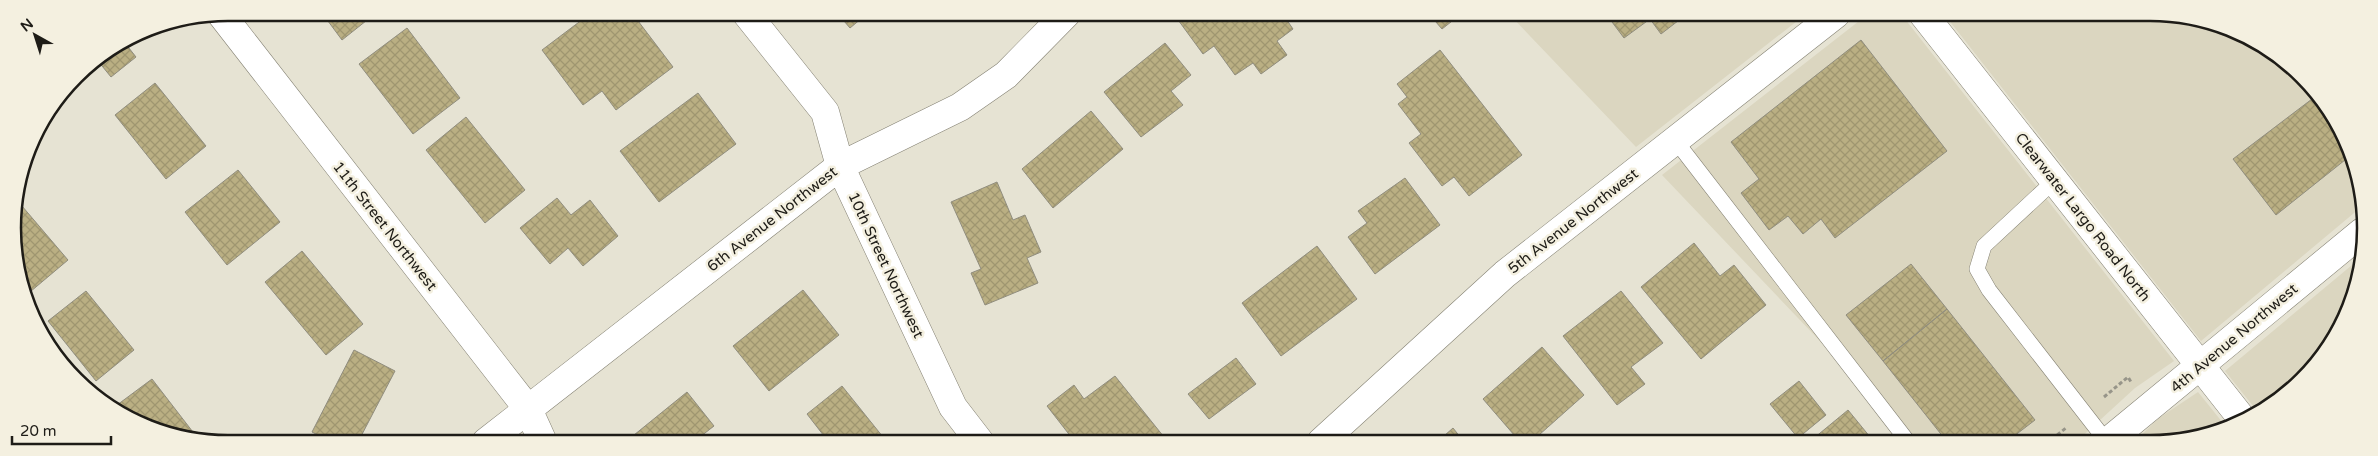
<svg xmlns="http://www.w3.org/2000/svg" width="2378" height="456" font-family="'Varela Round',sans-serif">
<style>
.built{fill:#dbd6c0}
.building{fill:url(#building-cross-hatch);stroke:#908d7e}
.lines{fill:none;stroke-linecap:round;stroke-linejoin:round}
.service-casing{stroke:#848173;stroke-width:16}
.minor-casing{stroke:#848173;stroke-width:29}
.secondary-casing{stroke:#848173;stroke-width:29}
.path{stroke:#979589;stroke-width:3;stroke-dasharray:4 2.5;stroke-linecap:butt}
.service{stroke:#fff;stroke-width:15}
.minor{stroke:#fff;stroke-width:28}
.secondary{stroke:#fff;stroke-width:28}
.labels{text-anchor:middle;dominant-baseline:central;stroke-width:5;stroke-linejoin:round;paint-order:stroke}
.street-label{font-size:15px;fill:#1e1c17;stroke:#f4f0e0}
.rim{fill:none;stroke:#1e1c17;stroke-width:2.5}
</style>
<defs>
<pattern id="building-cross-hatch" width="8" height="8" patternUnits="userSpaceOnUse" patternTransform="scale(1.25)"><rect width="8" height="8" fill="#baaf83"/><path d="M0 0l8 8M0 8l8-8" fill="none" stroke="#9f9670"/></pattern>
</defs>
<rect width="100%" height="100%" fill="#e6e3d3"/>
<path class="built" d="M 1509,14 L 1806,14 L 1636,147 Z
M 1868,14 L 1901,14 L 2174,361 L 2135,388 L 2075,443 L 1917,443 L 1662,175 Z
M 1944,14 L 2178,14 L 2257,41 L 2321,97 L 2358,172 L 2360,208 L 2201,341 Z
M 2364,255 L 2343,323 L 2302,381 L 2257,411 L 2225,371 Z
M 2198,392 L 2227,428 L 2164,443 L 2133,443 L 2159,418 Z"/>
<path class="building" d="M 322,13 L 376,13 L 342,40 Z
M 591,13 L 632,13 L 673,67 L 616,110 L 602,91 L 583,105 L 542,50 Z
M 837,13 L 868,13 L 850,28 Z
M 1173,13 L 1282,13 L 1293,29 L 1277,41 L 1287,55 L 1261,74 L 1253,63 L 1235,75 L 1214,46 L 1203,54 Z
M 1429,14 L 1461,14 L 1442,29 Z
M 1606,14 L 1687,14 L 1661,34 L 1650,19 L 1624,38 Z
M 407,28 L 460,98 L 413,134 L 359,64 Z
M 1861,40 L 1947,151 L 1835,238 L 1821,219 L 1803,234 L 1788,216 L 1769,230 L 1741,193 L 1759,179 L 1731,142 Z
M 125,43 L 136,57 L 111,77 L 98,61 Z
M 1165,43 L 1191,75 L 1171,91 L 1183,105 L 1141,137 L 1104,92 Z
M 1440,50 L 1522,155 L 1469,196 L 1454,177 L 1442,186 L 1409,143 L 1421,134 L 1398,104 L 1407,97 L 1397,84 Z
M 155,83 L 206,146 L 166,179 L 115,115 Z
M 698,93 L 736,144 L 659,202 L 620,151 Z
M 2312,99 L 2339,134 L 2350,156 L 2276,215 L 2233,159 Z
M 1091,111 L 1123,149 L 1053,208 L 1022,169 Z
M 466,117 L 525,190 L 485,223 L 426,150 Z
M 238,170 L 280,222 L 227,265 L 185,212 Z
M 1405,178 L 1440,225 L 1375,274 L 1348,237 L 1367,223 L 1358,211 Z
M 997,182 L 1013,220 L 1025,215 L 1041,252 L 1027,258 L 1038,283 L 985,305 L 971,273 L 981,269 L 951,202 Z
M 557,198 L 571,215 L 590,200 L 618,236 L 583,266 L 568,248 L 550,264 L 520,228 Z
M 16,199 L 68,260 L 24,297 L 13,214 Z
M 1694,243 L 1720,276 L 1734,265 L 1766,305 L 1701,359 L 1641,287 Z
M 1317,246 L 1357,299 L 1281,356 L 1242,303 Z
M 302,251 L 363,324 L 326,355 L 265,282 Z
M 1911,264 L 1947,309 L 1883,361 L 1846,315 Z
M 803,290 L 839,335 L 769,391 L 733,346 Z
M 86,291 L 134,350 L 96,381 L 48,321 Z
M 1621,291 L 1663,343 L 1631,367 L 1645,384 L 1617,405 L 1563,336 Z
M 1947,309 L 2035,420 L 2005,443 L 1948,443 L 1883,361 Z
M 1542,347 L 1584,395 L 1530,443 L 1521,443 L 1483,399 Z
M 354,350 L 395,371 L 358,442 L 332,442 L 312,432 Z
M 1236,358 L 1256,384 L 1209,419 L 1188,394 Z
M 1115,376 L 1168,442 L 1075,442 L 1047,406 L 1074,385 L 1084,399 Z
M 152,379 L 196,436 L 192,439 L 121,415 L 113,408 Z
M 1799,381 L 1826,415 L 1798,438 L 1770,404 Z
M 842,386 L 887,442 L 817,442 L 824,436 L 807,414 Z
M 687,392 L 714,426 L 696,440 L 698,442 L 640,442 L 634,435 Z
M 1848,410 L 1875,443 L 1808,443 Z
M 1453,428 L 1465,443 L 1436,443 Z"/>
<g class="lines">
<g class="service-casing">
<path id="service" d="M 1675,140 L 1909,443
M 2054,181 L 1984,246 L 1977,269 L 1989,290 L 2107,442"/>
</g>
<g class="minor-casing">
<path id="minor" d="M 746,13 L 825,112 L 840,166 L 953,407 L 980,442
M 221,14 L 528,409 L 543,442
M 486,442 L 840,166 L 960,107 L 1006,75 L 1067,13
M 1321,442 L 1505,274 L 1836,14
M 2106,443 L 2362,232"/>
</g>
<g class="secondary-casing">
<path id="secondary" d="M 1923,14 L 2243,420"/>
</g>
<path class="path" d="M 2104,397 L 2128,377 L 2131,382
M 2047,443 L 2066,428"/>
<use href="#service" class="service"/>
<use href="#minor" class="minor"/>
<use href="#secondary" class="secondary"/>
</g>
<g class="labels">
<g class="street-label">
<text transform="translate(2083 217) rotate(52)">Clearwater Largo Road North</text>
<text transform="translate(772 219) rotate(-38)">6th Avenue Northwest</text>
<text transform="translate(1573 221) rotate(-38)">5th Avenue Northwest</text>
<text transform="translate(385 226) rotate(52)">11th Street Northwest</text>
<text transform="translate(886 265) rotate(65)">10th Street Northwest</text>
<text transform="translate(2234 338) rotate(-40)">4th Avenue Northwest</text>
</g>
</g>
<path d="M0 0H2378V456H0ZM228 21H2150A207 207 0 0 1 2357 228V228A207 207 0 0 1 2150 435H228A207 207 0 0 1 21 228V228A207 207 0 0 1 228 21Z" fill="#f4f0e0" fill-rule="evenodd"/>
<path class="rim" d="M228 21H2150A207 207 0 0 1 2357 228V228A207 207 0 0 1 2150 435H228A207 207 0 0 1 21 228V228A207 207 0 0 1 228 21Z"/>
<g transform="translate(35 35) rotate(321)" stroke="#f4f0e0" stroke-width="4" paint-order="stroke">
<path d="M0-4L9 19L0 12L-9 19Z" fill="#1e1c17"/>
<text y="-8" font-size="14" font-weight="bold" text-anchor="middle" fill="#1e1c17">N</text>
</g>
<path d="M12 436v8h99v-8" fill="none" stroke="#1e1c17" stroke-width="2.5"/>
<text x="20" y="436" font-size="15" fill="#1e1c17" stroke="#f4f0e0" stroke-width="4" paint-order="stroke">20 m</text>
</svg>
